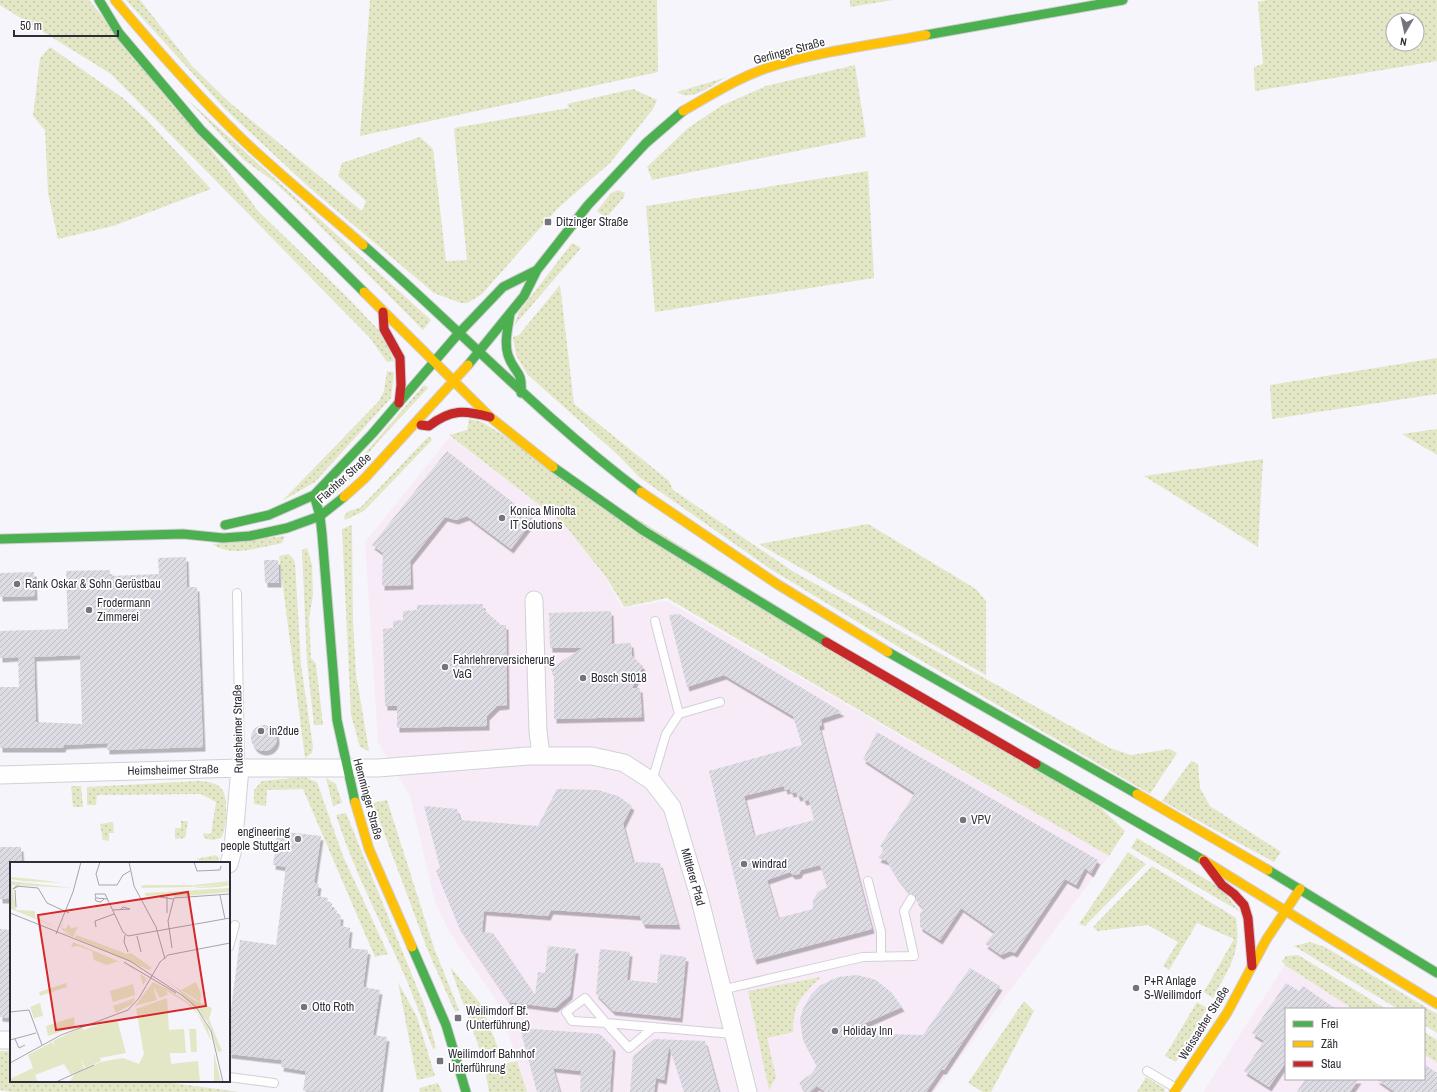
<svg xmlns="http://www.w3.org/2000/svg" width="1437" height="1092" font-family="'Archivo Narrow',sans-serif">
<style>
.commercial{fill:#f7ebf7}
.green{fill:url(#green-dots);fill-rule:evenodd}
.building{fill:url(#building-hatch);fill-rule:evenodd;filter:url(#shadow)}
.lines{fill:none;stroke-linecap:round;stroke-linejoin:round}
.lane-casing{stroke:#d1d0d7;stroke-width:10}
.street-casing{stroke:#d1d0d7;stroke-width:19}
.fast-casing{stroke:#d1d0d7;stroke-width:11}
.slow-casing{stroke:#d1d0d7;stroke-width:11}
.jam-casing{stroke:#d1d0d7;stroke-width:11}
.lane{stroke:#fefefe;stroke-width:8}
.street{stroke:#fefefe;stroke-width:17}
.fast{stroke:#4caf50;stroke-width:9}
.slow{stroke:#ffc107;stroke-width:9}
.jam{stroke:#c62828;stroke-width:9}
.poi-dot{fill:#75737c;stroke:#fff;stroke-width:1.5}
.labels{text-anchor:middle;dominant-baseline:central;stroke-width:3.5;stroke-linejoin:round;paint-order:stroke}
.street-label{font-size:12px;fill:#2f2d37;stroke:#fff}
.poi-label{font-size:12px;fill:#2f2d37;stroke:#fff;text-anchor:start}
.inset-road{fill:none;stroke:#a6a5ad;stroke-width:1}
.view{fill:#d62828;fill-opacity:0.15;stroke:#d62828;stroke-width:2}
.inset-edge{fill:none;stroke:#2f2d37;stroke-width:2}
</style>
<defs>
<pattern id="green-dots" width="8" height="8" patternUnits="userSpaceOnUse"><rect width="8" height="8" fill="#e3e7c5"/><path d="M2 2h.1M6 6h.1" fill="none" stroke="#c3c6aa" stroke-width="1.8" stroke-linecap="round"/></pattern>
<pattern id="building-hatch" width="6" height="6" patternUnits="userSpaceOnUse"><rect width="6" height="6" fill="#dddbe3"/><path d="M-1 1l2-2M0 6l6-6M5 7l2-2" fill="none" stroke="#bebcc3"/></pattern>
<filter id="shadow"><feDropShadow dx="2.5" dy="4.5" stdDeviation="0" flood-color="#0004"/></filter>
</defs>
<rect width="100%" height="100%" fill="#f6f5fb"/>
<path class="commercial" d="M 450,437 L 563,523 L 607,580 L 622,608 L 667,601 L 1109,856 L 942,1083 L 934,1092 L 527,1092 L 499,1005 L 449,931 L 435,902 L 410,796 L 378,742 L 365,542 Z
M 1285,965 L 1353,1009 L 1286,1009 L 1286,1079 L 1424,1079 L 1424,1054 L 1437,1063 L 1437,1092 L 1203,1092 Z"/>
<path class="green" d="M 0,0 L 89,0 L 225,167 L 258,211 L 348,298 L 384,336 L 394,361 L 387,362 L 370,338 L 111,74 L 0,5 Z
M 126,0 L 140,0 L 192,66 L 229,102 L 362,211 L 366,201 L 338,176 L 342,163 L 420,137 L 433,149 L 446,261 L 467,260 L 454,128 L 569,108 L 582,126 L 567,104 L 633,89 L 657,100 L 653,109 L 610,163 L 557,209 L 482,294 L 467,303 L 461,303 L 434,293 L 311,189 L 225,109 Z
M 370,0 L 657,0 L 658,72 L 360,136 Z
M 850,0 L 893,0 L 850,7 Z
M 1267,0 L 1437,0 L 1437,61 L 1255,91 L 1254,67 L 1263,64 L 1258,2 ZM 1393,20 L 1417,20 L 1417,44 L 1393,44 Z
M 50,47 L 123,98 L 146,119 L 211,189 L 113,226 L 58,239 L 48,193 L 45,130 L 33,116 L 40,58 Z
M 855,65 L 866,137 L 652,180 L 647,167 L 688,128 L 721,106 L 766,86 Z
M 727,77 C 713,84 692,103 677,92 Z
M 188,100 L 431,320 L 423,330 L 297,203 L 272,180 L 244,160 Z
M 868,171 L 874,278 L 655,312 L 646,206 Z
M 618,190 L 625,193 L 624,197 L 606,218 L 597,211 L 611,193 Z
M 572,243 L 581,248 L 514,326 L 519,312 Z
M 560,285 L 574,404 L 669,481 L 673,490 L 794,572 L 1110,748 L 1131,755 L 1170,749 L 1177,753 L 1150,794 L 917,658 L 772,570 L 639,477 L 619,456 L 527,374 L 516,355 L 513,337 L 519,335 Z
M 1437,358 L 1437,394 L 1272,419 L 1270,385 Z
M 387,371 L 394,372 L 391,398 L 315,482 L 282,501 L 379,401 L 384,391 Z
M 424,385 L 428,388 L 377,443 L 365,457 L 358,471 L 337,493 L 333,490 Z
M 469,419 L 482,422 L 1101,808 L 1125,831 L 1109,856 L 667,598 L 624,607 L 608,580 L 564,524 L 449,435 L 467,430 Z
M 1437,429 L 1437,455 L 1402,434 Z
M 429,436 L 432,440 L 364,511 L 345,520 L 344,517 L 347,512 L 361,507 Z
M 1263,459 L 1258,547 L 1144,476 Z
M 868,524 L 976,589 L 986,601 L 986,675 L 759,544 Z
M 352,525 L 353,622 L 356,674 L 369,751 L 360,747 L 351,715 L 342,529 Z
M 285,536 L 282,543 C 262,547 230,558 213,544 Z
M 307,548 L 312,565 L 313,595 L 309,618 L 311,658 L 316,664 L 323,725 L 314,725 L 307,662 L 302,550 Z
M 288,554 L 292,557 L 295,562 L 301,665 L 313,747 L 312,753 L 305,758 L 279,556 Z
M 1191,761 L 1198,764 L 1200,788 L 1210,806 L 1281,852 L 1274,862 L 1162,801 Z
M 304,777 L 317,782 L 343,856 L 388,954 L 375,957 L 303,789 L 267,790 L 266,806 L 254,804 L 254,790 L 262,781 Z
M 326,778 L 336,784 L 342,803 L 333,806 Z
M 199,781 C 225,782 227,793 226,817 C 225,825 225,831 221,838 L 212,840 L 204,838 L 203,833 L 211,834 L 216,802 L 201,794 L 97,795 L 96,805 L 87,805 L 87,787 Z
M 71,786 L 81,786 L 83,807 L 73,807 Z
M 387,800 L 434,948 L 459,1010 L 455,1012 L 428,951 L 373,803 Z
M 346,813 L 425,1007 L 436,1048 L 433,1049 C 423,1023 414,997 403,972 C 380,920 353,869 336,815 Z
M 181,821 L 188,821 L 185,838 L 175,839 L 175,828 L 181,828 Z
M 113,822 L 114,833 L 109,833 L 109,841 L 103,840 L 100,824 Z
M 1137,838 L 1222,889 L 1239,911 L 1131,848 Z
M 1128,852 L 1146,864 L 1085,926 L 1079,924 Z
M 216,855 L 219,859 L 217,863 L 205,863 L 196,859 Z
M 1152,866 L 1236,918 C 1242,953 1228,969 1213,998 L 1204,992 L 1234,939 L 1197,923 L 1169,970 L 1163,966 L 1178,942 L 1148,925 L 1098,931 L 1093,927 Z
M 1310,942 L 1325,947 L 1437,1014 L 1437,1033 L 1424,1025 L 1424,1009 L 1398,1009 L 1294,946 Z
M 1298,955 L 1386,1009 L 1353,1009 L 1285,965 L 1282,961 L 1286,956 Z
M 450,967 L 481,1004 L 501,1056 L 484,1061 Z
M 821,977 C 801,996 793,1004 793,1032 L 767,1038 L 776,1077 L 769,1090 L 748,991 Z
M 398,982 L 417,1017 L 435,1076 L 417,1080 Z
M 1024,1001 L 1034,1011 L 991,1092 L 983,1092 L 968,1083 Z
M 1197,1002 L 1207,1008 L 1176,1062 L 1165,1056 Z
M 1424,1032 L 1437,1040 L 1437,1063 L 1424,1054 Z
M 0,1051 L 11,1051 L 11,1081 L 157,1081 L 240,1092 L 13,1092 L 0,1090 Z
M 517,1061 L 527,1092 L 489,1092 L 485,1068 Z
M 1146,1077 L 1165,1089 L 1164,1092 L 1137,1092 Z
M 438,1083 L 442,1092 L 420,1092 L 419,1088 Z"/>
<path class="building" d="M 447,451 L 534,519 L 511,549 L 467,516 L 456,520 L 445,517 L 410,561 L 411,585 L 382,586 L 383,553 L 372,545 Z
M 186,557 L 187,587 L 197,587 L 203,747 L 107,750 L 107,743 L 64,745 L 63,748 L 0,748 L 0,687 L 19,687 L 18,657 L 0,658 L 0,631 L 68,629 L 66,571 L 110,570 L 110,576 L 159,574 L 158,558 ZM 80,655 L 82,724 L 36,722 L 34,657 Z
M 264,560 L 278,560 L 279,583 L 265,583 Z
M 34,572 L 35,596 L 0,597 L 0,573 Z
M 483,604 L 483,609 L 501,625 L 506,625 L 507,705 L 497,706 L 487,716 L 487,726 L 397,728 L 397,706 L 385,706 L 383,629 L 393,628 L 393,621 L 403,620 L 403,611 L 417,610 L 417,605 Z
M 611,611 L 612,644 L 631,643 L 632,656 L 643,666 L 632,688 L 640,688 L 642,717 L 554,719 L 554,674 L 550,669 L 582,648 L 550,648 L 549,613 Z
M 679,614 L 842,712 L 821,719 L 822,725 L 819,726 L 872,929 L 754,960 L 709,771 L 802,745 L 793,716 L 724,675 L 687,687 L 669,615 ZM 784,786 L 785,790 L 790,789 L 791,793 L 796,792 L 798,797 L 802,796 L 804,801 L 809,800 L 814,820 L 754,836 L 744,796 ZM 820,865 L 827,887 L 818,892 L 813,900 L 813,909 L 778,918 L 767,880 L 790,872 L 793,875 L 799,874 L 801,870 Z
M251 738a13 13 0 1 1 26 0a13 13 0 1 1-26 0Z
M 877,732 L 1098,860 L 1091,873 L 1085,868 L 1076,885 L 1065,879 L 1015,953 L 1010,951 L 1001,955 L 985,944 L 995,932 L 961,908 L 940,940 L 920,927 L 920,913 L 924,909 L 916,900 L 916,896 L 910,894 L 896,876 L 887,861 L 878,858 L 884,850 L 880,846 L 915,793 L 863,759 Z
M 557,789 L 598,790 L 618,796 L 632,806 L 623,824 L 633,862 L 660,863 L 678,925 L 643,924 L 640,916 L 551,910 L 548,916 L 484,911 L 482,932 L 493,933 L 535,995 L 538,972 L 545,973 L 548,946 L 576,949 L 570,995 L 555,1008 L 509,1002 L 459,927 L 436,871 L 440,868 L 424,806 L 457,809 L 460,820 L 538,826 Z
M 278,831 L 321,836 L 314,883 L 319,884 L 317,896 L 328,898 L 327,903 L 332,903 L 332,909 L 337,910 L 336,915 L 341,915 L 340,926 L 350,928 L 348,948 L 368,950 L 363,987 L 380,990 L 373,1035 L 387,1037 L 380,1092 L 303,1091 L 306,1071 L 281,1067 L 282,1060 L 229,1054 L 229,1024 L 240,940 L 276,945 L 286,867 L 273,865 Z
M 0,847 L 21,847 L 22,863 L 11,863 L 11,899 L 0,899 Z
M 0,929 L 11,930 L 11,1018 L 0,1017 Z
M 600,949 L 630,952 L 627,980 L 657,983 L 660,954 L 686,957 L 680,1018 L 613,1011 L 596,994 Z
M 970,968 L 1000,986 L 944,1070 L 941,1070 L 926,1092 L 825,1092 L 817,1086 L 810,1092 L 806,1092 L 799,1083 L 812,1073 L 817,1066 L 803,1040 L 800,1019 L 803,1009 L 811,995 L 821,985 L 838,977 L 857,975 L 876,980 L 891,992 L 902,1007 L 843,1033 L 923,1035 Z
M 1286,983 L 1299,991 L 1303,986 L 1336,1009 L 1286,1009 L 1286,1062 L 1269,1087 L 1244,1071 L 1264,1041 L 1252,1033 Z
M 520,1028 L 600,1034 L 613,1047 L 610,1092 L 580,1092 L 581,1071 L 553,1068 L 560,1092 L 537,1092 Z
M 654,1039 L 705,1041 L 719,1092 L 684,1092 L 669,1046 L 664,1080 L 656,1078 L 654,1092 L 630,1092 L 633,1056 Z
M 1424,1064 L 1437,1073 L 1437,1092 L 1395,1092 L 1376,1079 L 1424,1079 Z
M 1305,1079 L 1359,1079 L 1350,1092 L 1297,1092 Z"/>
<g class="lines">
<g class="lane-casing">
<path id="lane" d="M 237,593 L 240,768
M 679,714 L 720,702
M 652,781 L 666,734 L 679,714 L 655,621
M 868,881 L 881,932 L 881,957
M 229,947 L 235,925
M 721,990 L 863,957 L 914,956 L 904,911 L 911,899
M 654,1027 L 629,1048 L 606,1023 L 572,1021 L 566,1012 L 585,998 L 606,1023 L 733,1034
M 1147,1071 L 1176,1088
M 229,1077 L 274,1083"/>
</g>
<g class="street-casing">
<path id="street" d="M 534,600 L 538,731 L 541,756
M 0,775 L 240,768 L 378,768 L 528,756 L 592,756 L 624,763 L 652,781 L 672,807 L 699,896 L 748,1092
M 229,864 L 233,849 L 240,768
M 0,1040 L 11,1040"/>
</g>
<g class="fast-casing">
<path id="fast" d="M 99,0 L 119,33 L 201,130 L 364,292
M 926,35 L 1123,0
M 363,245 C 457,327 542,418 641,492
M 510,314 C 508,327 504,343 508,355 C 514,374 523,369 521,393
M 468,365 L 524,296 L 537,270 L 588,205 L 646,143 L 683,111
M 553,467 L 644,531 L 826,642
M 314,495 L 320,516 L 322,534 L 337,720 L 355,802
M 225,525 L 269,515 L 314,495 L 372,434 L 458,334 L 503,287 L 537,270
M 0,539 L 183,534 L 223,538 L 250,536 L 287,528 L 320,516 L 344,497
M 888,652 L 1137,794
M 1036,764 L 1203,860
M 1268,870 L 1437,973
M 412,947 L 446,1025 L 466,1092"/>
</g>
<g class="slow-casing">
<path id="slow" d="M 115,0 C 155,48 197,95 242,139 C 281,176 323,210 363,245
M 683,111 C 711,95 739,77 770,67 C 820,51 874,45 926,35
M 364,292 L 490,417 L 553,467
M 641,492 L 777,584 L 888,652
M 344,497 L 364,479 L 468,365
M 1137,794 L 1268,870
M 355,802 L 369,849 L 412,947
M 1203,860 L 1437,1004
M 1174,1092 L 1227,1013 L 1266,940 L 1300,889"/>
</g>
<g class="jam-casing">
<path id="jam" d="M 383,312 L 384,329 L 400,358 L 401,385 L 399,403
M 421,425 L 429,426 C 451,409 464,410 490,417
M 826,642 L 1036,764
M 1204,861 L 1222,885 L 1234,894 L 1244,905 L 1248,918 L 1252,966"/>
</g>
<use href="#lane" class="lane"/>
<use href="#street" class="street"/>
<use href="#fast" class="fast"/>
<use href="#slow" class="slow"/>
<use href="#jam" class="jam"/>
</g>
<g class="poi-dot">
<rect x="544" y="218" width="8" height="8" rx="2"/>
<circle cx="502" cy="518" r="4"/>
<circle cx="17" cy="584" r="4"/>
<circle cx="89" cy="610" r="4"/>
<circle cx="445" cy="667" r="4"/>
<circle cx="583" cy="678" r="4"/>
<circle cx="261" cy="731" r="4"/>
<circle cx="963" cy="820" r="4"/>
<circle cx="298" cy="839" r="4"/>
<circle cx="744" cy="864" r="4"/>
<circle cx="1136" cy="988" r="4"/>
<circle cx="304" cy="1007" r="4"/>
<rect x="454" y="1014" width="8" height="8" rx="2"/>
<circle cx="835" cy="1031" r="4"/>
<rect x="436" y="1057" width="8" height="8" rx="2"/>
</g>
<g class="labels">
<g class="street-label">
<text transform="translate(789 51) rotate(-15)">Gerlinger Straße</text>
<text transform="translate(344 478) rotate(-42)">Flachter Straße</text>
<text transform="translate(238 729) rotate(-91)">Rutesheimer Straße</text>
<text transform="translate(173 770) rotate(-1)">Heimsheimer Straße</text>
<text transform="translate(368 799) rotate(75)">Hemminger Straße</text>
<text transform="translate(693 877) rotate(74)">Mittlerer Pfad</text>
<text transform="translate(1204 1023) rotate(-58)">Weissacher Straße</text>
</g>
<g class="poi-label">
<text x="556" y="222">Ditzinger Straße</text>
<text x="510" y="511">Konica Minolta<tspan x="510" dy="14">IT Solutions</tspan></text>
<text x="25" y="584">Rank Oskar &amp; Sohn Gerüstbau</text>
<text x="97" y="603">Frodermann<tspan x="97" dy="14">Zimmerei</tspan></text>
<text x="453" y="660">Fahrlehrerversicherung<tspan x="453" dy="14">VaG</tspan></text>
<text x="591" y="678">Bosch St018</text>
<text x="269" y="731">in2due</text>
<text x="971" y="820">VPV</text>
<text x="290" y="832" text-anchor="end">engineering<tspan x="290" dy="14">people Stuttgart</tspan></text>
<text x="752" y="864">windrad</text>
<text x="1144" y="981">P+R Anlage<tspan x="1144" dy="14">S-Weilimdorf</tspan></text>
<text x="312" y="1007">Otto Roth</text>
<text x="466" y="1011">Weilimdorf Bf.<tspan x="466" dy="14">(Unterführung)</tspan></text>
<text x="843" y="1031">Holiday Inn</text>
<text x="448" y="1054">Weilimdorf Bahnhof<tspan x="448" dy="14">Unterführung</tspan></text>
</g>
</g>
<g transform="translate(10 862)">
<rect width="220" height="220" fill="#f6f5fb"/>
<path d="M 0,15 L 22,17 L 53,21 L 13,19 L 0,17 ZM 0,19 L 63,26 L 2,23 L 6,48 L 25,49 L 25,55 L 46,65 L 1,47 ZM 220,19 L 217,21 L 220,23 L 209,25 L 131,29 L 184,26 L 212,22 L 184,25 L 184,23 ZM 134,23 L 183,23 L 183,25 L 132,26 L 131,24 ZM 220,26 L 220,30 L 165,35 L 163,33 L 136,34 L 134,31 ZM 53,60 L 52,66 L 56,67 L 58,62 L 61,66 L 68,65 L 63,75 L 52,70 L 61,72 L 52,68 L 51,64 ZM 66,73 L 117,92 L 121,91 L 142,106 L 139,108 L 65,76 ZM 63,80 L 122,105 L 137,117 L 133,123 L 130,111 L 118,104 L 108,99 L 97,103 L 84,98 L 82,89 L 68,84 L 61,85 ZM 149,113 L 184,138 L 202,146 L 199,157 L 212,189 L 208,190 L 197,159 L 166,126 ZM 143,120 L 161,129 L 176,139 L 185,147 L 198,166 L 201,179 L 188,152 L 175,140 L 155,128 L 158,132 L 150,136 L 143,124 L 147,138 L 125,144 ZM 186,120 L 191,132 L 190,140 L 171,128 ZM 56,121 L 57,125 L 30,134 L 29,130 ZM 123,122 L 125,133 L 103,140 L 100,129 ZM 125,136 L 122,142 L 106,151 L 103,144 ZM 157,136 L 159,168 L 174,167 L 176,191 L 160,191 L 161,202 L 188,199 L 190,220 L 140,220 L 129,202 L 134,192 L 126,147 ZM 30,141 L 33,154 L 24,156 L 20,145 ZM 64,155 L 65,165 L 38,174 L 36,164 ZM 107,157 L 116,191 L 90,196 L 91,199 L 75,206 L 71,197 L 74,207 L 61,213 L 54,202 L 25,213 L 28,220 L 0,220 L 0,217 L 23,206 L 18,193 L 42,180 L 45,185 L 43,179 L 72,165 L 73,168 ZM 179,167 L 186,167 L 187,190 L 181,190 ZM 204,191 L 211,220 L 204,220 Z" fill="#e3e7c5"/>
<path d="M 113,196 L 129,202 L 140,220 L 59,220 L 65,212 L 91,200 Z" fill="#e3e7c5"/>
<path class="inset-road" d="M 90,0 L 86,12 L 89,23 L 107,23 L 113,13 L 120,9M 119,0 L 124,24 L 146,65 L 155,97M 184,0 L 187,9 L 210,8 L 211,4M 9,24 L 3,27 L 6,24 L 28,26 L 37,41 L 59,51M 5,28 L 6,45M 85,32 L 95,32 L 113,70 L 118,74 L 220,56M 85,32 L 86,36 L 98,37M 210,33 L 215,57M 150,35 L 163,37M 85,36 L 86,39 L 91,40 L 94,37M 103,48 L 120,47 L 113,45 L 111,47M 0,51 L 120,99 L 173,134 L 186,145 L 201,169 L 213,220M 157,51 L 157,35M 86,65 L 85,59 L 104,52M 46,72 L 63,30 L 71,0M 115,73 L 114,80 L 118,90M 127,74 L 131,90M 162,86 L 158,59 L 164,36 L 220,32M 114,100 L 166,131M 0,150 L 19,148 L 32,183M 5,177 L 9,186 L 15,183M 0,178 L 26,171M 0,201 L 51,173 L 118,148 L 129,136 L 150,100 L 158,93 L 220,81M 46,220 L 84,203"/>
<path class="view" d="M 178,30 L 196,144 L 46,168 L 28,53 Z"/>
<rect width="220" height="220" class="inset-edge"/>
</g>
<rect x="1285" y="1008" width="140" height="72" fill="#ffffff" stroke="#acabaf"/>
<rect x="1293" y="1021" width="20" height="6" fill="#4caf50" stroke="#acabaf"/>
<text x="1321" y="1028" font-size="12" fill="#2f2d37">Frei</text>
<rect x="1293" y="1041" width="20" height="6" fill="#ffc107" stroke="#acabaf"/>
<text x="1321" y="1048" font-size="12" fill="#2f2d37">Zäh</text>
<rect x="1293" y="1061" width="20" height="6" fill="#c62828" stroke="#acabaf"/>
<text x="1321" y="1068" font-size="12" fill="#2f2d37">Stau</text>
<g transform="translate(1405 32) rotate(189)"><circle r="19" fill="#ffffff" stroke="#acabaf"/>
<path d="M0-3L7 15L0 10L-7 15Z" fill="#75737c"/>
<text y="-6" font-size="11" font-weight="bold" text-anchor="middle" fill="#2f2d37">N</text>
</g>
<path d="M14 30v6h104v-6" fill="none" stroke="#2f2d37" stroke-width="2"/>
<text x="20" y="30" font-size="12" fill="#2f2d37" stroke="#ffffff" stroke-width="3" paint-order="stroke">50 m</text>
</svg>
